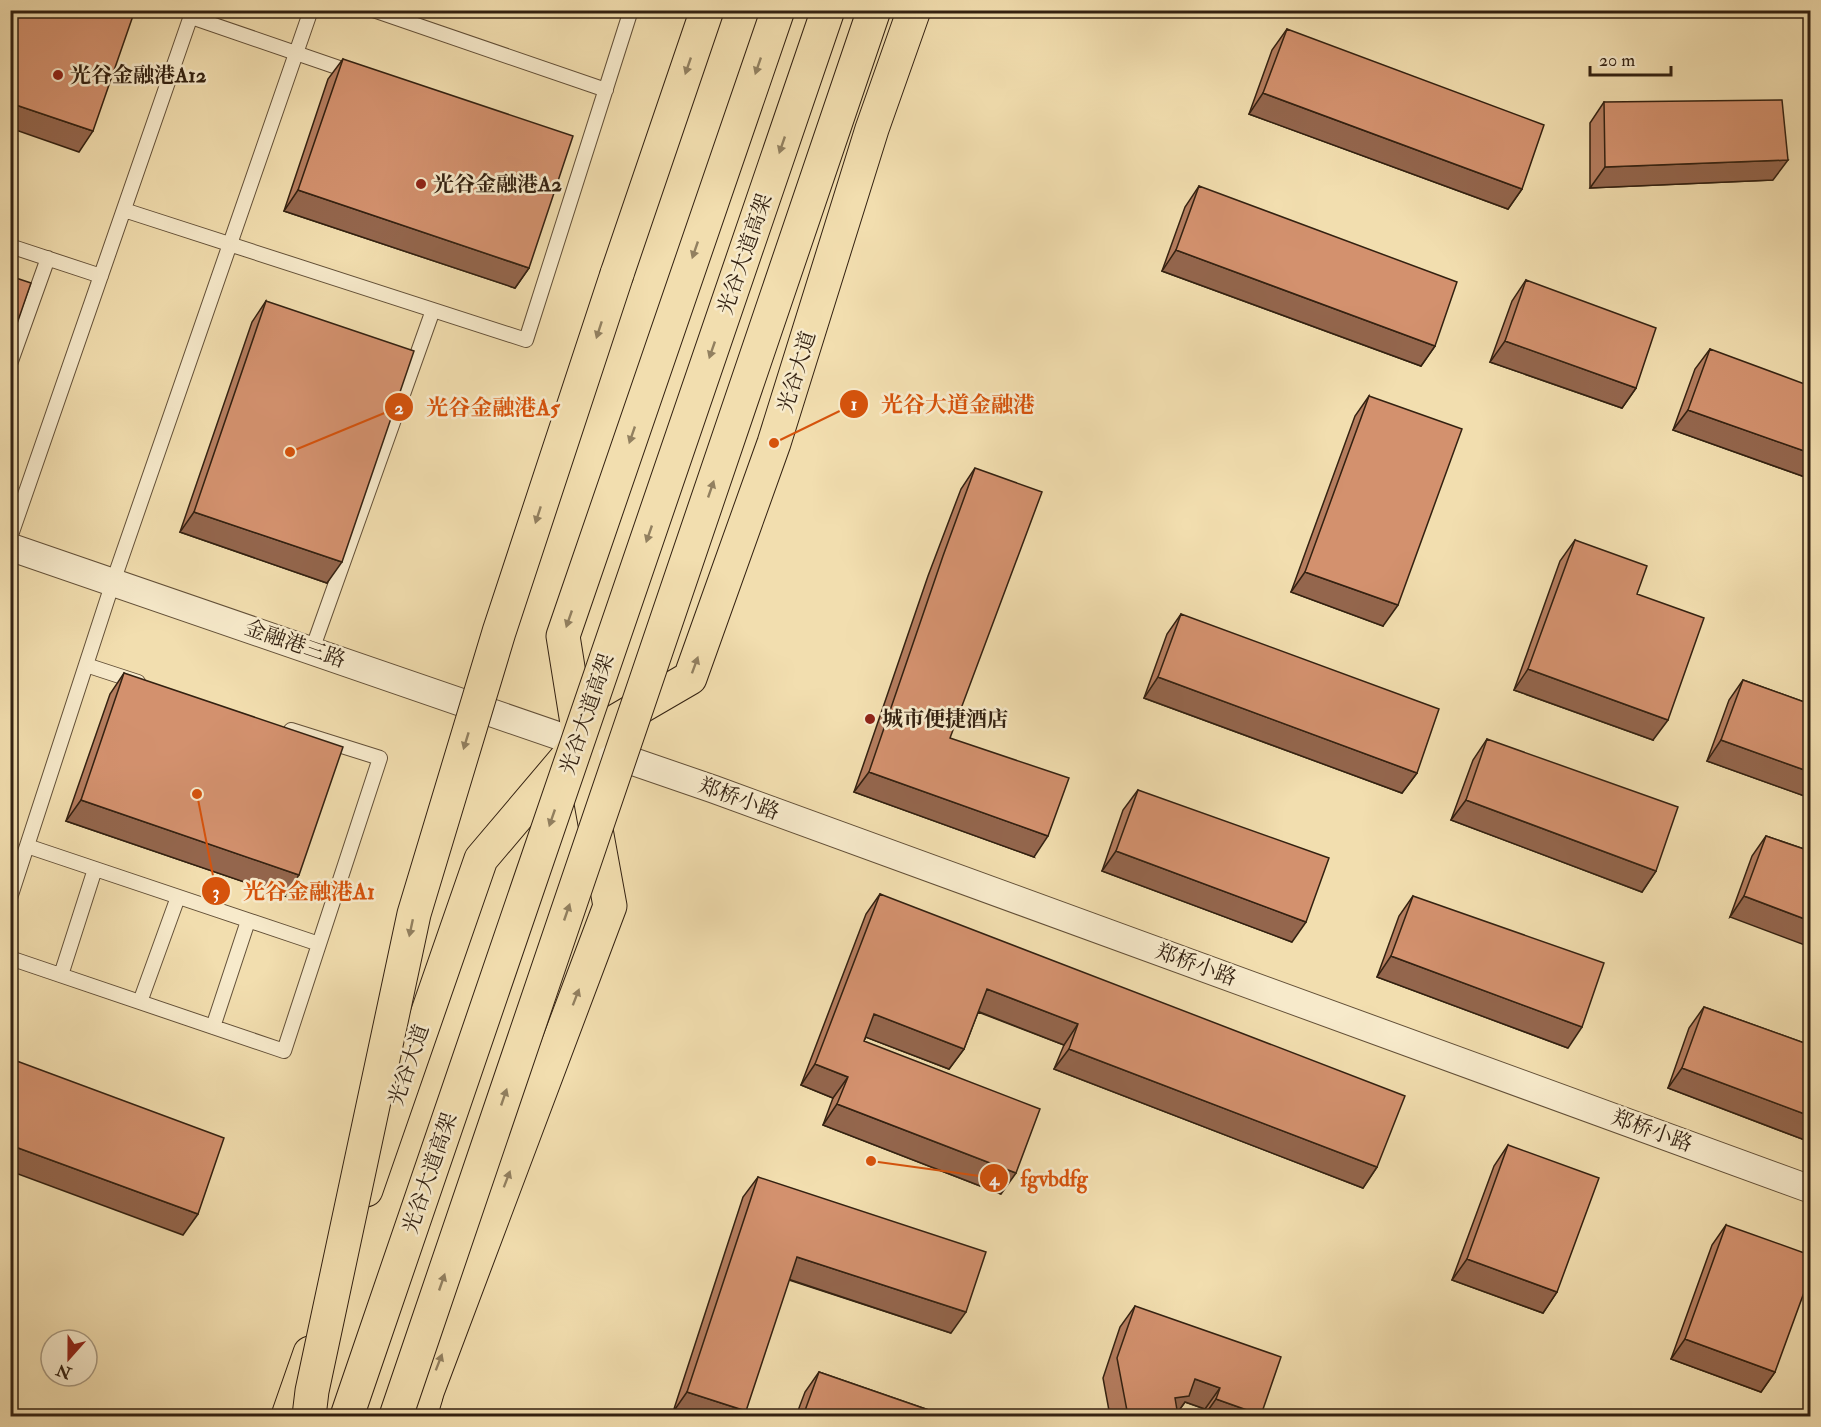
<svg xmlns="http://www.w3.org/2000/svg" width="1821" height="1427" font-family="'IM FELL Double Pica','Noto Serif SC',serif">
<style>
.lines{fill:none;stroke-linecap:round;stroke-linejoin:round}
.service-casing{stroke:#635038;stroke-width:16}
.minor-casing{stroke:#635038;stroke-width:29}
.primary-casing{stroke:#332111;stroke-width:35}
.trunk-casing{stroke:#332111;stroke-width:35}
.service{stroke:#f7eacb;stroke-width:14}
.minor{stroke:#f7eacb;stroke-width:27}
.primary{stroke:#f2deaf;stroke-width:33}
.trunk{stroke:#f2deaf;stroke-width:33}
.trunk-bridge-casing{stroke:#332111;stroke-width:35;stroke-linecap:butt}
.trunk-bridge{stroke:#f2deaf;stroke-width:33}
.wall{fill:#b57d5f;stroke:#332111;stroke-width:1.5}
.shaded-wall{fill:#94664d;stroke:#332111;stroke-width:1.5}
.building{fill:#d3916e;stroke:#332111;stroke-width:1.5}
.oneway{fill:#928060}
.poi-dot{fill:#8f2418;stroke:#f7eacb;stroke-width:2}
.labels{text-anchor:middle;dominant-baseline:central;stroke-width:5;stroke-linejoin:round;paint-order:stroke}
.poi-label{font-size:21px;font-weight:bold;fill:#332111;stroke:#f7eacb;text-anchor:start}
.street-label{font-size:21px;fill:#332111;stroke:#f7eacb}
.leader{fill:none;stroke:#d6530c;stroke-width:2}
.callout-dot{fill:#d6530c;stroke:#f7eacb;stroke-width:2}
.mark-label{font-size:18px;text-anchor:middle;font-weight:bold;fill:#fff}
.callout-label{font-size:22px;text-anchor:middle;font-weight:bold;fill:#d6530c;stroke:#f7eacb;stroke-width:5;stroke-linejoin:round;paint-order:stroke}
</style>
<rect width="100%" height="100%" fill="#f2deaf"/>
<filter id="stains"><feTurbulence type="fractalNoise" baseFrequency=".00333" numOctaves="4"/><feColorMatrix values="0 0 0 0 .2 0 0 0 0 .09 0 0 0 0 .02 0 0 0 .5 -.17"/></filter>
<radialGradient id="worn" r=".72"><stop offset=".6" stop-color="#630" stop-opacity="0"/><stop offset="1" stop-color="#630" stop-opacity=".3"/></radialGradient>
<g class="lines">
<g class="service-casing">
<path id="service" d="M 373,10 L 606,90
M 191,17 L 354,73
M 124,210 L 526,340 L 631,10
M 10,246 L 101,276
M 10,364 L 48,258
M 10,538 L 193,10
M 312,650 L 433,310
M 86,665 L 138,682
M 27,846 L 319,944
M 10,898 L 113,582 L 311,10
M 10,958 L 284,1051 L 380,758 L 291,730
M 61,975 L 95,869
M 140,1002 L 178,897
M 213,1027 L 248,921"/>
</g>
<g class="minor-casing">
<path id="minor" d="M 10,547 L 713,789 L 1810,1189"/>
</g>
<g class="primary-casing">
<path id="primary" d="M 366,1190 L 481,859 L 580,742 L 563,636 L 778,10
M 288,1416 L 310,1353
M 418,1416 L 610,906 L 580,742 L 690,678 L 774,443 L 872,129 L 914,10"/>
</g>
<g class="trunk-casing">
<path id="trunk" d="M 617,274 L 707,10
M 420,1416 L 426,1396"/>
</g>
<use href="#service" class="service"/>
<use href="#minor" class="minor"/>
<use href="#primary" class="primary"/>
<use href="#trunk" class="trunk"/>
<g class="trunk-bridge-casing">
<path id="trunk-bridge" d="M 309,1416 L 312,1391 L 414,914 L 499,632 L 617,274
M 347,1416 L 828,10
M 396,1416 L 874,10"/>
</g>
<use href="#trunk-bridge" class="trunk-bridge"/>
</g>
<path class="wall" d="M 1287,29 L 1522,189 L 1508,209 L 1249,114 L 1272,50 Z
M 343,59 L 529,268 L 515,288 L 284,211 L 328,79 Z
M 1604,102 L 1773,180 L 1590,188 L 1590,123 Z
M 1199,186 L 1435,346 L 1421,366 L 1162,271 L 1185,207 Z
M 1526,280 L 1636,388 L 1622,408 L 1490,362 L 1512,301 Z
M 266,301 L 327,583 L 180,532 L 252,322 Z
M 1710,349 L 1805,477 L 1673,430 L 1695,369 Z
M 1369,396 L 1383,626 L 1291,592 L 1355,416 Z
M 975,468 L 950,738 L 1034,857 L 854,792 L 928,576 L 961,489 Z
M 1575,540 L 1653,740 L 1514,690 L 1560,561 Z
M 1181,614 L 1417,773 L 1402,793 L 1144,698 L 1167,634 Z
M 124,673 L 285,896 L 66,821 L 110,694 Z
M 1743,680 L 1810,704 L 1810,798 L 1707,761 L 1729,700 Z
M 1487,739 L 1656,871 L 1642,892 L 1451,820 L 1473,760 Z
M 1138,790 L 1292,942 L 1102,871 L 1123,810 Z
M 1766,836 L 1810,851 L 1730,917 L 1752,856 Z
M 880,894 L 1377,1167 L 1363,1188 L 1054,1069 L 1064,1045 L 978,1012 L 964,1049 L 949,1069 L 866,1037 L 864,1041 L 1001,1194 L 823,1125 L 833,1098 L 801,1085 L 866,914 Z
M 1413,896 L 1568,1048 L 1377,977 L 1399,916 Z
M 1704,1007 L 1810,1045 L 1810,1142 L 1668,1088 L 1689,1028 Z
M 1508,1145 L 1557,1292 L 1543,1313 L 1452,1280 L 1494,1166 Z
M 758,1177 L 951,1333 L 789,1280 L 673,1412 L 743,1197 Z
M 1726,1225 L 1775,1372 L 1761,1392 L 1671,1359 L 1712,1245 Z
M 1135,1306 L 1260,1416 L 1203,1416 L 1205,1409 L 1185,1402 L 1177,1413 L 1178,1416 L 1110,1416 L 1103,1378 L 1120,1327 Z
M 819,1372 L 946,1416 L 796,1416 L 805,1392 Z"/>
<path class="shaded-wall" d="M 1263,93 L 1522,189 L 1508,209 L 1249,114 Z
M 10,103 L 93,131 L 79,152 L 10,128 Z
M 1788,160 L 1773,180 L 1590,188 L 1605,167 Z
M 298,190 L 529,268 L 515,288 L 284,211 Z
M 1176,250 L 1435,346 L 1421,366 L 1162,271 Z
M 1505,341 L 1636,388 L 1622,408 L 1490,362 Z
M 1688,410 L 1810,453 L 1810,468 L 1805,477 L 1673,430 Z
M 194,512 L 342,562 L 327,583 L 180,532 Z
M 1305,572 L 1398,605 L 1383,626 L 1291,592 Z
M 1528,669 L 1668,720 L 1653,740 L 1514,690 Z
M 1158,677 L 1417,773 L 1402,793 L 1144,698 Z
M 1721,740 L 1810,772 L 1810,798 L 1707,761 Z
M 869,772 L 1048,836 L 1034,857 L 854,792 Z
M 81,800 L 299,875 L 285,896 L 66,821 Z
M 1466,800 L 1656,871 L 1642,892 L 1451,820 Z
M 1116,851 L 1306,922 L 1292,942 L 1102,871 Z
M 1744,896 L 1810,921 L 1810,947 L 1730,917 Z
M 1391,956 L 1582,1027 L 1568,1048 L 1377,977 Z
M 987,989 L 1078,1024 L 1064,1045 L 972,1009 Z
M 874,1014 L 964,1049 L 949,1069 L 860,1035 Z
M 1069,1049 L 1377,1167 L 1363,1188 L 1054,1069 Z
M 815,1064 L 848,1077 L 833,1098 L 801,1085 Z
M 1682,1068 L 1810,1116 L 1810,1142 L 1668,1088 Z
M 837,1104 L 1016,1173 L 1001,1194 L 823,1125 Z
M 10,1145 L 198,1214 L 183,1235 L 10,1171 Z
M 797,1257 L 966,1312 L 951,1333 L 782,1277 Z
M 1467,1259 L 1557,1292 L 1543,1313 L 1452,1280 Z
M 1685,1339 L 1775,1372 L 1761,1392 L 1671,1359 Z
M 1195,1379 L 1220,1388 L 1205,1409 L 1185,1402 L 1175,1416 L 1175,1398 Z
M 687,1392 L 746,1411 L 742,1416 L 686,1416 L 673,1412 Z
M 1216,1399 L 1261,1415 L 1260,1416 L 1204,1416 Z"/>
<path class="building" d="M 10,10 L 135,10 L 93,131 L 10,103 Z
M 1287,29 L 1544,125 L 1522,189 L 1263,93 Z
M 343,59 L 573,136 L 529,268 L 298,190 Z
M 1782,100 L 1788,160 L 1605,167 L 1604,102 Z
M 1199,186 L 1457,282 L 1435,346 L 1176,250 Z
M 10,276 L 31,283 L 10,344 Z
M 1526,280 L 1656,328 L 1636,388 L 1505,341 Z
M 266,301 L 414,351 L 342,562 L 194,512 Z
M 1710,349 L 1810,386 L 1810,453 L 1688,410 Z
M 1369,396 L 1462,429 L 1398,605 L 1305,572 Z
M 975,468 L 1042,492 L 950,738 L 1069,778 L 1048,836 L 869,772 L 943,556 Z
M 1575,540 L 1647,566 L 1637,594 L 1704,618 L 1668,720 L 1528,669 Z
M 1181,614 L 1439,709 L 1417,773 L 1158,677 Z
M 124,673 L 343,747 L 299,875 L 81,800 Z
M 1743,680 L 1810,704 L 1810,772 L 1721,740 Z
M 1487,739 L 1678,807 L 1656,871 L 1466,800 Z
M 1138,790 L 1329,858 L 1306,922 L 1116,851 Z
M 1766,836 L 1810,851 L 1810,921 L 1744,896 Z
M 880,894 L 1405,1096 L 1377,1167 L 1069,1049 L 1078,1024 L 987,989 L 964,1049 L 874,1014 L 864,1041 L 1040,1109 L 1016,1173 L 837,1104 L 848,1077 L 815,1064 Z
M 1413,896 L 1604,963 L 1582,1027 L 1391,956 Z
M 1704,1007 L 1810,1045 L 1810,1116 L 1682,1068 Z
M 14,1060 L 224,1138 L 198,1214 L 10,1145 L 10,1069 Z
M 1508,1145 L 1599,1178 L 1557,1292 L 1467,1259 Z
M 758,1177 L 986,1252 L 966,1312 L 797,1257 L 746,1411 L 687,1392 Z
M 1726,1225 L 1810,1255 L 1810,1276 L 1775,1372 L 1685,1339 Z
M 1135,1306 L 1281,1357 L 1261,1415 L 1216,1399 L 1220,1388 L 1195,1379 L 1189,1396 L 1175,1398 L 1178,1416 L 1128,1416 L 1117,1358 Z
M 819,1372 L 946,1416 L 803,1416 Z"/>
<defs><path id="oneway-solid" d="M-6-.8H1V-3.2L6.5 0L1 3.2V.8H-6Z" transform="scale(1.5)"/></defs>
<g class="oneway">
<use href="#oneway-solid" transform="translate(688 66) rotate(109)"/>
<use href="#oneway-solid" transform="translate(758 66) rotate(109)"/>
<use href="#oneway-solid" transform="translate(782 145) rotate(109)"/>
<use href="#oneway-solid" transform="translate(695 250) rotate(109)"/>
<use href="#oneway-solid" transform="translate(599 330) rotate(108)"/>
<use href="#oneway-solid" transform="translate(712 350) rotate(109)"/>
<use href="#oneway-solid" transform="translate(632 435) rotate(109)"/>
<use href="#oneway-solid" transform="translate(711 489) rotate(-71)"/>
<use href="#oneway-solid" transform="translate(538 515) rotate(108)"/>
<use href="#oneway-solid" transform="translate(649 534) rotate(109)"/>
<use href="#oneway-solid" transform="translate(569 619) rotate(109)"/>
<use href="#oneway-solid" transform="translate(695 665) rotate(-70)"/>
<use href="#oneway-solid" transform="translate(466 741) rotate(107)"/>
<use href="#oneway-solid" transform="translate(552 818) rotate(109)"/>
<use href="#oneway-solid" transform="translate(567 912) rotate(-71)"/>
<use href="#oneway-solid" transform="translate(411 928) rotate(102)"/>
<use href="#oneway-solid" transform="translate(576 997) rotate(-69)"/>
<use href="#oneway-solid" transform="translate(504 1097) rotate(-71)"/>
<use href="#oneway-solid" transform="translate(507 1179) rotate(-69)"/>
<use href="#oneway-solid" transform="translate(442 1282) rotate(-71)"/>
<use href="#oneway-solid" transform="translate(439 1362) rotate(-69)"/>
</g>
<g class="poi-dot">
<circle cx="58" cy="75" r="6"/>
<circle cx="421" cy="184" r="6"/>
<circle cx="870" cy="719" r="6"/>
</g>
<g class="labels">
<g class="poi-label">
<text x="70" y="75">光谷金融港A12</text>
<text x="433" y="184">光谷金融港A2</text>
<text x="882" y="719">城市便捷酒店</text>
</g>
<g class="street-label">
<text transform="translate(745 254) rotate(-71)">光谷大道高架</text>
<text transform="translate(797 372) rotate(-73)">光谷大道</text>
<text transform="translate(295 644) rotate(19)">金融港三路</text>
<text transform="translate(587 714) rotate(-71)">光谷大道高架</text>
<text transform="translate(739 799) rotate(20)">郑桥小路</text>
<text transform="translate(1196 965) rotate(20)">郑桥小路</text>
<text transform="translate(409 1065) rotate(-71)">光谷大道</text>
<text transform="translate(1652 1131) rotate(20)">郑桥小路</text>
<text transform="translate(430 1173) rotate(-71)">光谷大道高架</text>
</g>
</g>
<path class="leader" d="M774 443L854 404M290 452L399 407M197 794L216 891M871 1161L994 1178"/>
<g class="callout-dot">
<circle cx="774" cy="443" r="6"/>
<circle cx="290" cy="452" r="6"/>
<circle cx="197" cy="794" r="6"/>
<circle cx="871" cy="1161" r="6"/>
<circle cx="854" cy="404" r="15"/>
<circle cx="399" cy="407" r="15"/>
<circle cx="216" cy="891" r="15"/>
<circle cx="994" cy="1178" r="15"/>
</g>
<g class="mark-label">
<text x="854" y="410">1</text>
<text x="399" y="414">2</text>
<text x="216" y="898">3</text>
<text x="994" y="1185">4</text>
</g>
<g class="callout-label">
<text x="958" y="412">光谷大道金融港</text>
<text x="493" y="415">光谷金融港A5</text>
<text x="309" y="899">光谷金融港A1</text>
<text x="1054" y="1186">fgvbdfg</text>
</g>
<rect width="1821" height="1427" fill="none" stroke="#f2deaf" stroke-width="36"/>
<rect x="12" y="12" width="1797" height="1403" fill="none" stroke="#332111" stroke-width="3"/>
<rect x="18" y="18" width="1785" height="1391" fill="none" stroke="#332111" stroke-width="1.5"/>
<g transform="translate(69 1358) rotate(201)"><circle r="28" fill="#f7eacb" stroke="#a99a81" stroke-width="1.5"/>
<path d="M0-4.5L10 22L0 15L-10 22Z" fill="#8f2418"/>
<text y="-9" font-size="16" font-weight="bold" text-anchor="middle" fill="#332111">N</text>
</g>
<path d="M1590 66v9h81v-9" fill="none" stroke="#332111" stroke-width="3"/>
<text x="1599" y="66" font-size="18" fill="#332111" stroke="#f7eacb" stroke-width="4.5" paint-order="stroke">20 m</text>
<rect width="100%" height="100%" filter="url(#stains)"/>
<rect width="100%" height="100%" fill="url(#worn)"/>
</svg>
